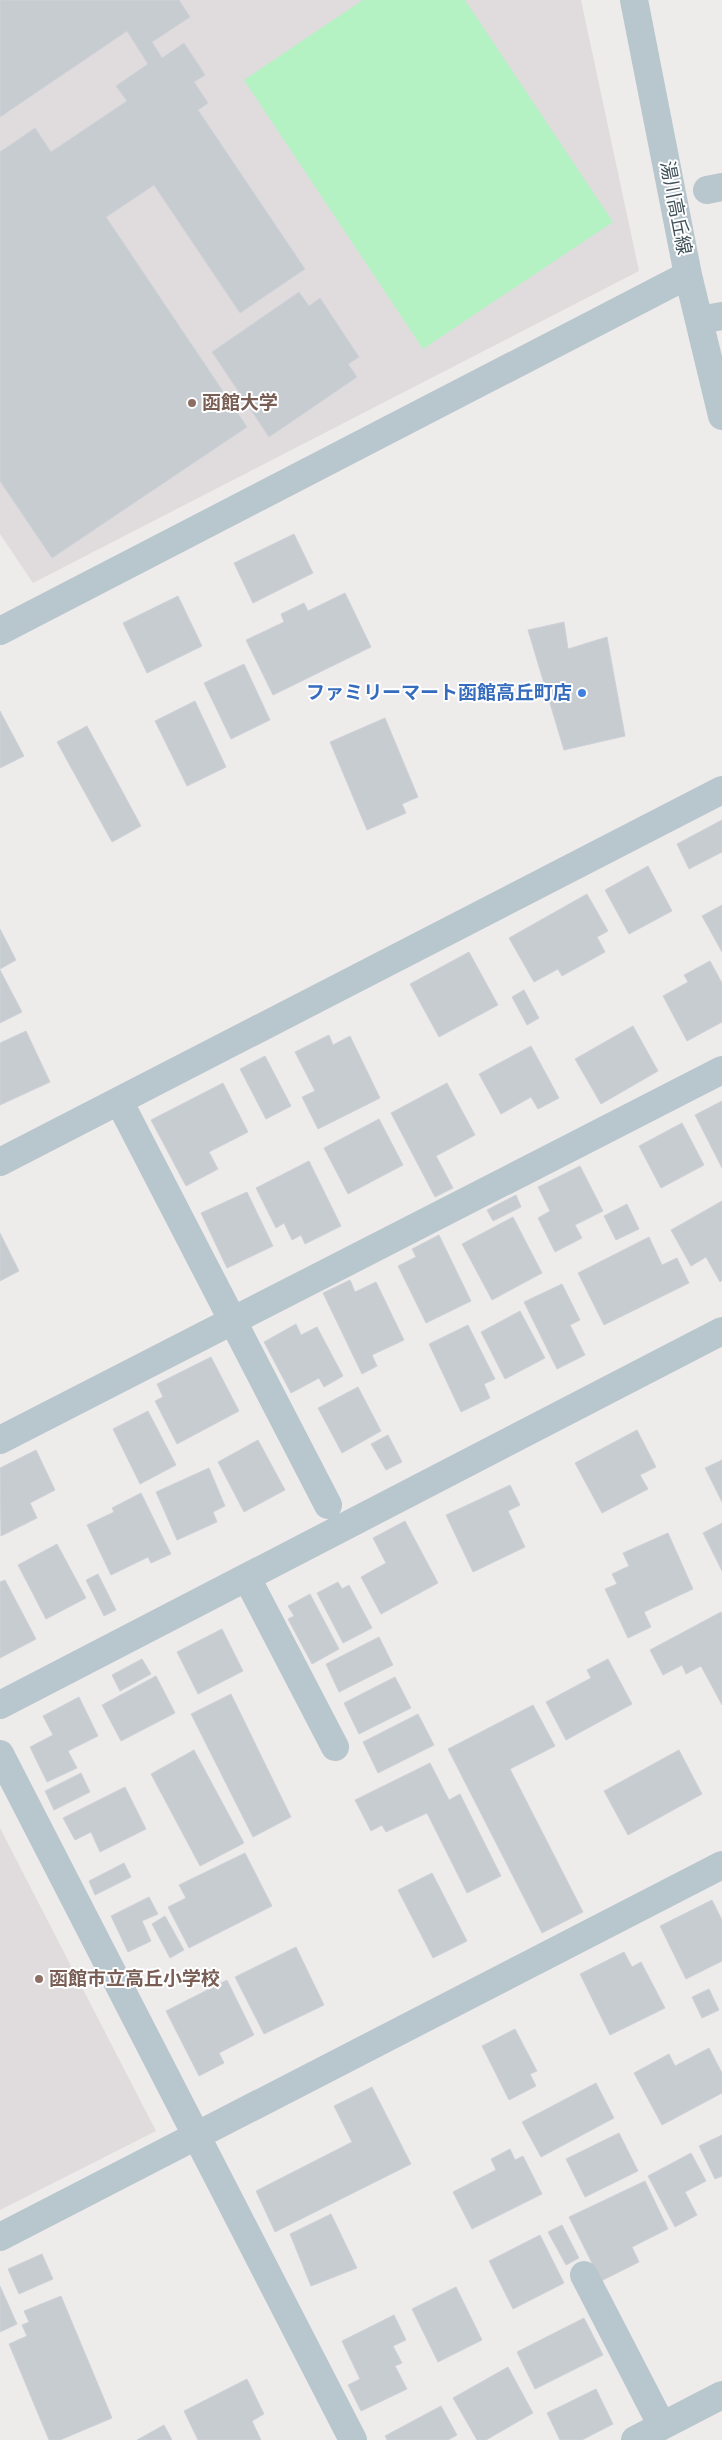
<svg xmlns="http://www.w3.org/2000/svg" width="722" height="2440" font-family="'Alegreya Sans','Noto Sans JP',sans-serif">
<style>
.education{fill:#e0dcdd}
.green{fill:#b4f2c3}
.building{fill:#c7ccd1;stroke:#ced2d8}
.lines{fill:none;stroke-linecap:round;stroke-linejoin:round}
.minor{stroke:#b8c6cd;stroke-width:28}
.education-dot{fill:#8d6e63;stroke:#fff;stroke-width:2}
.shop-dot{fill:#3f7fe0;stroke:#fff;stroke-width:2}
.labels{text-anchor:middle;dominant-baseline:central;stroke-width:4;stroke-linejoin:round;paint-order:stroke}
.street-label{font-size:19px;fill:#42525a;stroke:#fff}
.education-label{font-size:19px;font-weight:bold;fill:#785e54;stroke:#fff;text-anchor:start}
.shop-label{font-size:19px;font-weight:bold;fill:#366cbe;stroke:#fff;text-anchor:end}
</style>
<rect width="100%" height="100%" fill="#eeebeb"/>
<path class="education" d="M 0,0 L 581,0 L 639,271 L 33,583 L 0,534 Z
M 0,1828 L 156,2131 L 0,2210 Z"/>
<path class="green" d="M 363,0 L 465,0 L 613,222 L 423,349 L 244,80 Z"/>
<path class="building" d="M 0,0 L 179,0 L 190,17 L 152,42 L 162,58 L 184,43 L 200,67 L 205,75 L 194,82 L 208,103 L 198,110 L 305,269 L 240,313 L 154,185 L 106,217 L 247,427 L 52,558 L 0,481 L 0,152 L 35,128 L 51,152 L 127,101 L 116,86 L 148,64 L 127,31 L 0,117 Z
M 299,292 L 309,306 L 320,298 L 359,357 L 348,364 L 357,377 L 269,437 L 212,352 Z
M 294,534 L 313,573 L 253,603 L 234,563 Z
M 345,593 L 371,647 L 273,695 L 246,640 L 284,622 L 281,614 L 304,603 L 308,611 Z
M 178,596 L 202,646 L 147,673 L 123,623 Z
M 564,622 L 568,649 L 607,637 L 625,736 L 564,750 L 528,630 Z
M 244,664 L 270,720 L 231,739 L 204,683 Z
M 195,701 L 226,767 L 187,786 L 155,721 Z
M 0,711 L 24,756 L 0,768 Z
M 385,718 L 418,797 L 402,804 L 406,813 L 367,830 L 330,742 Z
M 87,726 L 141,826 L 112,842 L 57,742 Z
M 722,820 L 722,852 L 689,869 L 677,844 Z
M 648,866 L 672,911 L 629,934 L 605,890 Z
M 587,894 L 608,931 L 597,937 L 605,952 L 562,976 L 558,969 L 534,982 L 509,938 Z
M 722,905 L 722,952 L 702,916 Z
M 0,929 L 16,960 L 0,969 Z
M 469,952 L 498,1005 L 439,1037 L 410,984 Z
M 710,961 L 722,983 L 722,1022 L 687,1041 L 663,996 L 688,982 L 684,975 Z
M 0,970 L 22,1012 L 0,1023 Z
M 524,990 L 539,1018 L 527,1025 L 512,997 Z
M 633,1026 L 658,1071 L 601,1104 L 575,1059 Z
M 26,1031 L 50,1082 L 0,1105 L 0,1043 Z
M 329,1035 L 333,1045 L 350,1036 L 380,1098 L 318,1129 L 302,1097 L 315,1091 L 295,1052 Z
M 531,1046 L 559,1098 L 538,1109 L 531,1097 L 501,1114 L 479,1074 Z
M 265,1056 L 291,1106 L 266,1119 L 240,1069 Z
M 223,1083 L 248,1132 L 209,1152 L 218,1169 L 186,1186 L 151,1120 Z
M 447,1083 L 475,1135 L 436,1156 L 453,1188 L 435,1197 L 391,1113 Z
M 722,1101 L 722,1168 L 695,1115 Z
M 379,1119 L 403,1165 L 348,1194 L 324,1148 Z
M 682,1123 L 704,1165 L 661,1188 L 639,1146 Z
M 309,1161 L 341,1226 L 305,1244 L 301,1235 L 292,1240 L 284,1223 L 276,1228 L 256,1188 Z
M 580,1166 L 603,1211 L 575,1225 L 582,1238 L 555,1252 L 538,1218 L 550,1211 L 538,1187 Z
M 247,1192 L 273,1246 L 227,1268 L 201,1213 Z
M 516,1195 L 521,1207 L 493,1221 L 487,1210 Z
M 722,1201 L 722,1280 L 720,1282 L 706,1257 L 691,1266 L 671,1230 Z
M 627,1204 L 639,1229 L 616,1240 L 604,1216 Z
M 513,1217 L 542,1273 L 492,1300 L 462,1244 Z
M 0,1233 L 19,1271 L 0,1281 Z
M 439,1235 L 471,1301 L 426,1323 L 398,1266 L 416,1257 L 412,1249 Z
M 649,1237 L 662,1265 L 677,1258 L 689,1283 L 604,1325 L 578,1273 Z
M 350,1280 L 355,1292 L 376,1282 L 404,1340 L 372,1355 L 377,1366 L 362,1374 L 323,1293 Z
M 562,1284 L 580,1320 L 570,1325 L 585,1355 L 557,1369 L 524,1302 Z
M 520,1311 L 545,1358 L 505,1379 L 481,1332 Z
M 296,1324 L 301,1335 L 317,1327 L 343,1376 L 324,1387 L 319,1378 L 291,1393 L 264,1342 Z
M 468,1325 L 495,1379 L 484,1384 L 490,1398 L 461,1412 L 429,1344 Z
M 211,1357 L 239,1411 L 177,1444 L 155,1401 L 163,1397 L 157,1384 Z
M 358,1387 L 381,1431 L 342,1453 L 318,1408 Z
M 148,1411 L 176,1465 L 140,1484 L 113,1429 Z
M 637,1430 L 656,1467 L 640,1475 L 648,1489 L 602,1513 L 575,1463 Z
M 388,1435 L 402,1462 L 386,1470 L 371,1444 Z
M 258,1440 L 285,1490 L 244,1512 L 218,1462 Z
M 36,1450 L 55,1490 L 30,1503 L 37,1518 L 1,1536 L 0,1468 Z
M 722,1460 L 722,1502 L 705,1468 Z
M 209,1468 L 225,1506 L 213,1512 L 217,1522 L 177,1540 L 156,1492 Z
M 510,1485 L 520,1505 L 508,1511 L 525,1547 L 473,1572 L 446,1515 Z
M 141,1493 L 171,1554 L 151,1563 L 148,1557 L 111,1575 L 87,1525 L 114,1512 L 112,1508 Z
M 405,1521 L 438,1583 L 381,1614 L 361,1577 L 386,1563 L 373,1538 Z
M 722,1523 L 722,1571 L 703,1533 Z
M 668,1533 L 693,1589 L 644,1612 L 651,1627 L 628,1638 L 605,1589 L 617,1584 L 612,1574 L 629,1566 L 623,1553 Z
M 57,1544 L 86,1598 L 46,1619 L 18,1565 Z
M 98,1574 L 116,1610 L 104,1616 L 86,1580 Z
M 5,1580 L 36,1639 L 0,1658 L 0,1582 Z
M 338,1582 L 342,1589 L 349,1585 L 372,1628 L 343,1643 L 317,1593 Z
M 310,1594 L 339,1649 L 312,1664 L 288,1619 L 294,1616 L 288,1606 Z
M 721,1612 L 722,1614 L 722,1705 L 701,1666 L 686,1674 L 682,1665 L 663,1675 L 650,1650 Z
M 222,1629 L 243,1671 L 198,1694 L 177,1652 Z
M 379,1637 L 393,1665 L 339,1692 L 326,1664 Z
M 142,1659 L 151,1674 L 120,1691 L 112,1675 Z
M 608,1659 L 632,1704 L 566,1740 L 546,1702 L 591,1678 L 587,1670 Z
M 156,1676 L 175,1713 L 121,1741 L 102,1705 Z
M 395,1677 L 411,1708 L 359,1734 L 344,1703 Z
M 231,1694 L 291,1817 L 253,1837 L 191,1714 Z
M 79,1697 L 98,1736 L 68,1751 L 77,1768 L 47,1782 L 30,1747 L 53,1735 L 43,1716 Z
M 533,1705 L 555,1746 L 510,1769 L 583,1912 L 542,1933 L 448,1749 Z
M 418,1714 L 434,1745 L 378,1773 L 363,1742 Z
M 194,1750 L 244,1843 L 200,1866 L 151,1774 Z
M 679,1750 L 702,1794 L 628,1835 L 604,1791 Z
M 430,1763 L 449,1800 L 460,1794 L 501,1876 L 467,1893 L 427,1813 L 386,1832 L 382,1825 L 371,1831 L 355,1800 Z
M 81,1773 L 90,1792 L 54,1810 L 45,1791 Z
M 125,1787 L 146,1829 L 100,1852 L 91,1832 L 75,1840 L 63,1818 Z
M 245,1853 L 272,1906 L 189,1948 L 168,1907 L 186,1898 L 179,1885 Z
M 124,1863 L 131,1877 L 95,1895 L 89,1881 Z
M 432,1873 L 467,1941 L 433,1958 L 398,1890 Z
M 149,1897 L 158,1914 L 142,1921 L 151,1941 L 128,1952 L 111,1916 Z
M 712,1900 L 722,1920 L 722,1961 L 686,1979 L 660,1926 Z
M 165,1916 L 184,1950 L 170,1958 L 152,1924 Z
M 296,1947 L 324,2005 L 264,2034 L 235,1977 Z
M 624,1952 L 632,1967 L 641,1962 L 665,2008 L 610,2035 L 580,1974 Z
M 227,1980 L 254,2035 L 219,2053 L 224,2063 L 199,2076 L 166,2011 Z
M 709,1989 L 719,2010 L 702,2018 L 692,1997 Z
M 515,2029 L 537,2071 L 530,2074 L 536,2086 L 509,2100 L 482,2046 Z
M 709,2048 L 722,2073 L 722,2093 L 662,2125 L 634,2073 L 669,2054 L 675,2066 Z
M 596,2083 L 614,2118 L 541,2157 L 522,2122 Z
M 372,2087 L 411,2164 L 275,2232 L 256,2191 L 352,2142 L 334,2106 Z
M 619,2133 L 638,2171 L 585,2197 L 566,2159 Z
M 722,2135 L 722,2176 L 715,2179 L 699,2146 Z
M 510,2149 L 515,2160 L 523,2156 L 542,2194 L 472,2229 L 453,2192 L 496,2170 L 491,2159 Z
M 691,2153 L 706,2181 L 685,2192 L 697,2215 L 675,2227 L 648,2176 Z
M 645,2181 L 668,2229 L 632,2247 L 639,2262 L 601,2281 L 569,2217 Z
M 331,2214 L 357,2268 L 311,2286 L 290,2234 Z
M 562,2225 L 579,2258 L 566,2265 L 548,2232 Z
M 540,2235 L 564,2283 L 513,2309 L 489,2261 Z
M 42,2254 L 53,2279 L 19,2294 L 8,2269 Z
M 0,2286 L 17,2324 L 0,2332 Z
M 456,2287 L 482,2340 L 438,2362 L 412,2309 Z
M 61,2296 L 112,2418 L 60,2440 L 49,2440 L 9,2344 L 27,2336 L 22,2325 L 29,2322 L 24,2311 Z
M 394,2315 L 406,2340 L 393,2346 L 402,2363 L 395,2366 L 407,2389 L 361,2411 L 348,2385 L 360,2379 L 342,2341 Z
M 584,2318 L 603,2355 L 535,2389 L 517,2352 Z
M 508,2367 L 533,2413 L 486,2440 L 477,2440 L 453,2398 Z
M 247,2379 L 264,2414 L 252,2421 L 261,2440 L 198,2440 L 184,2411 Z
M 596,2389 L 613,2424 L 582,2440 L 560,2440 L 547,2413 Z
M 441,2406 L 457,2435 L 448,2440 L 387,2440 L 385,2436 Z
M 164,2425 L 172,2440 L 137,2440 Z"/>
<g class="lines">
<path class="minor" d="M 634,0 L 688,275 L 722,416
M 707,190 L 722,187
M 699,320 L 722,316
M 0,631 L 688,275
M 119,1101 L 328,1505
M 0,1162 L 722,790
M 0,1440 L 722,1070
M 247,1578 L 335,1747
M 0,1705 L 722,1331
M 0,1754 L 353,2440
M 0,2237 L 722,1865
M 584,2275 L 662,2426
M 635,2440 L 722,2395"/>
</g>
<g class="education-dot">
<circle cx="192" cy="403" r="5"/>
<circle cx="39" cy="1979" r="5"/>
</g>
<circle class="shop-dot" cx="582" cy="693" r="5"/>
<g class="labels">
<g class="street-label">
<text transform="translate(675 208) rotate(79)">湯川高丘線</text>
</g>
<g class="education-label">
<text x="202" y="403">函館大学</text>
<text x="49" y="1979">函館市立高丘小学校</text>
</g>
<g class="shop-label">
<text x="572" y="693">ファミリーマート函館高丘町店</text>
</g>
</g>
</svg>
